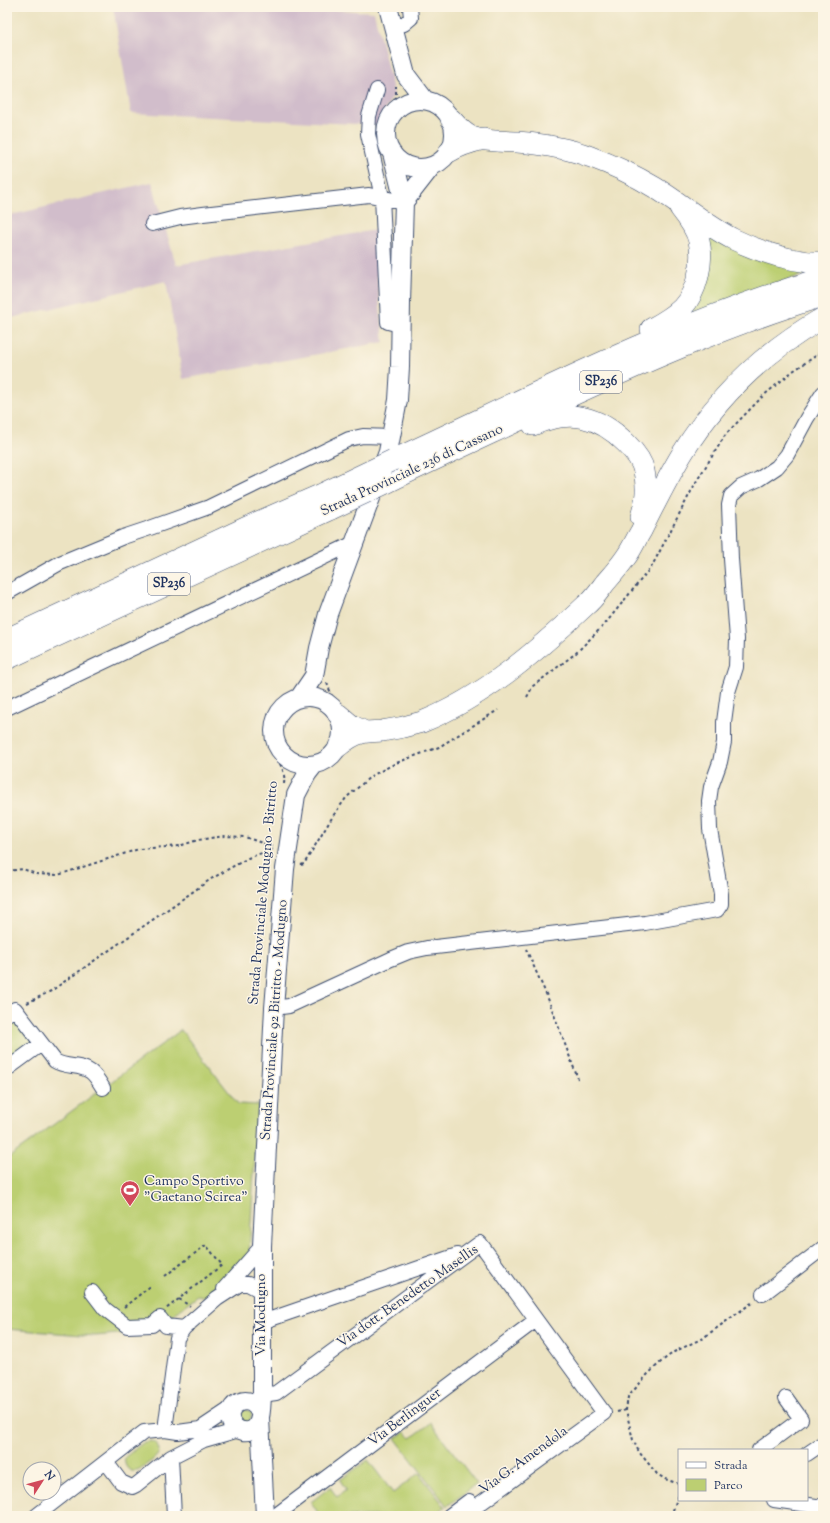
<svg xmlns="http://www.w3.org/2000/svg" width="830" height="1523" font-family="'Sorts Mill Goudy',serif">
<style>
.industrial{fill:#d1bdcb}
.green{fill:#bccf72;stroke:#6c7f68}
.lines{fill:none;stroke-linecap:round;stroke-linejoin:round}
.minor-casing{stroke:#3a4a6d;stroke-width:16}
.major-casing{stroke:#3a4a6d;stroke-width:20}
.highway-casing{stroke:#3a4a6d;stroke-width:22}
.path{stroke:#3a4a6d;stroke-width:2;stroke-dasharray:3 3;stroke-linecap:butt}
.minor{stroke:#fff;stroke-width:14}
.major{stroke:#fff;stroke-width:18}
.highway{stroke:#fff;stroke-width:21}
.highway-bridge-casing{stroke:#3a4a6d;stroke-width:22;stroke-linecap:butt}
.highway-bridge{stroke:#fff;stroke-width:21}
.labels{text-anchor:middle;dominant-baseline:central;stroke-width:3;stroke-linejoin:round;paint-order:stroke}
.shield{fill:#fcf5e5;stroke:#5e6a86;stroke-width:1}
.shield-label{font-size:13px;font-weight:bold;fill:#1b2f5e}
.street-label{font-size:14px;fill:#1b2f5e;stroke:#fcf5e5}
.poi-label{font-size:14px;fill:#1b2f5e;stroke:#fcf5e5;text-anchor:start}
</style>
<rect width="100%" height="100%" fill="#fcf5e5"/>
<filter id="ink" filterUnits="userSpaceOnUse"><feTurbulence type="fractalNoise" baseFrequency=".025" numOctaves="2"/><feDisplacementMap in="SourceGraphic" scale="8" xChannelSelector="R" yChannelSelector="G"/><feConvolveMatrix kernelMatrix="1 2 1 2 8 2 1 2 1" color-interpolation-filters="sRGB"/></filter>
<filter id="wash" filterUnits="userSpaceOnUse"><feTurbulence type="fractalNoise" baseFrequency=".012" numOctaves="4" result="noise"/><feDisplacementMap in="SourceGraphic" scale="16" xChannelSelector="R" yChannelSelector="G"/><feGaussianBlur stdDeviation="0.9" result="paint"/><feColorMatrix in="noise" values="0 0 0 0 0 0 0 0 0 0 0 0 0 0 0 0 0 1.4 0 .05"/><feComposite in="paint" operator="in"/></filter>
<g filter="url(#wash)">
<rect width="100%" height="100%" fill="#ece3c2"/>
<path class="industrial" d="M 113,7 L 278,7 L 374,12 L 394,94 L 376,125 L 131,113 Z
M 152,182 L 176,265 L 375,230 L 378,289 L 384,342 L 183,379 L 166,281 L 7,319 L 7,216 Z"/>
<path class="green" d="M 704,235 L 810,272 L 693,314 L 691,311 Z
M 7,1011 L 42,1040 L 7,1068 Z
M 181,1030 L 238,1104 L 258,1105 L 249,1255 L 213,1299 L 198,1296 L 152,1331 L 95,1336 L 7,1329 L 7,1159 Z
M 241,1408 L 252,1412 L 250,1421 L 246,1423 L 239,1420 L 238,1412 Z
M 431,1423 L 477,1484 L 447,1506 L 395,1438 L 405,1432 L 411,1438 Z
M 152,1441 C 166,1450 156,1458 147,1464 C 143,1467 140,1471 136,1471 C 128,1473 123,1464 125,1457 L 144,1442 Z
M 368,1460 L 393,1493 L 419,1473 L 445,1507 L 433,1516 L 320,1516 L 311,1502 L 330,1487 L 337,1497 L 346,1490 L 340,1480 Z"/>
</g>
<g filter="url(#ink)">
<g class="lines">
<g class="minor-casing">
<path id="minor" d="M 393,27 L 404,24 L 411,18 L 410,7
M 377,90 L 369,116 L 368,134 L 382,197 L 388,322 L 400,325
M 152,224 L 180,217 L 203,214 L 369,195 L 404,202
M 7,593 L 60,563 L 123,537 L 147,529 L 209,507 L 349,439 L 363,436 L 391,437
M 7,708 L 354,543
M 274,1008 L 289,1006 L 391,959 L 408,952 L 427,948 L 645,923 L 717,910 L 721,904 L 721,894 L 710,829 L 709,801 L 711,787 L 720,762 L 724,742 L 724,722 L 728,692 L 736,667 L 737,639 L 731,559 L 729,505 L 731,496 L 741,487 L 759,479 L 777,467 L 787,455 L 807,418 L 823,393
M 7,1014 L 15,1009 L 55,1061 C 66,1068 81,1064 91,1072 C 96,1076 100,1083 103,1088
M 7,1069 L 41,1044
M 224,1289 L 262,1246
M 92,1292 L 105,1309 L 127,1326 L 152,1325 L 160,1318 L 166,1326 L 184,1328
M 763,1294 L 823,1248
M 262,1322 L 457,1255
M 262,1395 L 276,1393 L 480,1243 L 604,1413 L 463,1516
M 165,1430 L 177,1338 L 184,1328 L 217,1299 L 240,1284 L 248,1284 L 261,1291
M 759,1450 L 801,1419 L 786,1398
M 807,1454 L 823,1443
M 171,1457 L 174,1516
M 106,1462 L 121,1482 L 132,1487 L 136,1485 L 171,1457 L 204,1440 L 239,1430
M 774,1500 L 823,1507
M 36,1516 L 144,1432 L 165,1430 L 178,1432 L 200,1429 L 233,1407
M 275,1516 L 536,1320
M 449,1516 L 469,1501"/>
</g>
<g class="major-casing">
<path id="major" d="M 388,7 L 406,75 L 425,100
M386 134a34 34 0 1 1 68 0a34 34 0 1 1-68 0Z
M 404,202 L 432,166
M274 731a34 34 0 1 1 68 0a34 34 0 1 1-68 0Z
M 299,698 L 314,676 L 319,648 L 328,614 L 388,452 L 398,400 L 400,367 L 401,303 L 404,202 L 392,153
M 260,1413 C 252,1391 224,1403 231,1422 C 233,1426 238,1430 243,1431 C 263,1434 261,1408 262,1395 L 262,1246 L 274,1008 L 285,869 L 296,795 L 307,774 L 314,765
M 260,1418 L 265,1516"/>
</g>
<g class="highway-casing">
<path id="highway" d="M 451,119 C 457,126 463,133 472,137 C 485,142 503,141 517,142 C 541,144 568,148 591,157 C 613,165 634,175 654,187 C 681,203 705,225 733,239 C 760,252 793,262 823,263
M 449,152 C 460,145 471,142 484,139
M 651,329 C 662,323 673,317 682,308 C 697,292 704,262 699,241 C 696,229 688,218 680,208
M 533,425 C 569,409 598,415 626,443 C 633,450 642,461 644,471 C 648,489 646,500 641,517
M 393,460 C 534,395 673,322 823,278
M 386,483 C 439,457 492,433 545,408 C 635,366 727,325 823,296
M 7,639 L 260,521 L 324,493
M 7,659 L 331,509
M 338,714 L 351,725 L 365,732
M 339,746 C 346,740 353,735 362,733 C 369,731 376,732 382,731 C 396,729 409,726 422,722 C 484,697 537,651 585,606 C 593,600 599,591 605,583 C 612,575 620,566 626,557 C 632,549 636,539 641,531 C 654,505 667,479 682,454 C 717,397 765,351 823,318"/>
</g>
<path class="path" d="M 382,120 L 396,97 L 396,86
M 327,683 L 333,699
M 527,697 L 533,686 L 576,653 L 605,624 L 652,566 L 696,482 L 726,434 L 763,396 L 793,371 L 823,351
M 284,784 C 286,768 278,763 272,750 C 263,731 270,713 284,700
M 301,865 L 304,864 L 333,816 L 346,798 L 371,776 L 396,763 L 439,747 L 498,710
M 7,871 L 23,869 L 36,874 L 58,875 L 139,849 L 179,846 L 198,840 L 224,836 L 245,837 L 273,847
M 526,949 L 547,996 L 578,1079
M 27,1003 L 51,991 L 211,879 L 248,858 L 273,849
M 165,1276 L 206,1245 L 222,1265 L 166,1309
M 179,1299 L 190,1306
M 124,1307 L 152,1285
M 617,1412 L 626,1410
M 679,1484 L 665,1479 L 657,1474 L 639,1452 L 633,1440 L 626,1410 L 628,1397 L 648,1374 L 662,1361 L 674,1352 L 703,1338 L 753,1302
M 671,1516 L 679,1493"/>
<use href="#minor" class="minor"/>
<use href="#major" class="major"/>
<use href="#highway" class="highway"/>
<g class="highway-bridge-casing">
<path id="highway-bridge" d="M 324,493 L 393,460
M 331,509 L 386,483"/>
</g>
<use href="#highway-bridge" class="highway-bridge"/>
</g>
</g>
<defs>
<g id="stadium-pin" transform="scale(1)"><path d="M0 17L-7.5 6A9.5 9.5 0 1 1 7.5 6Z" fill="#d1495b" stroke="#fcf5e5"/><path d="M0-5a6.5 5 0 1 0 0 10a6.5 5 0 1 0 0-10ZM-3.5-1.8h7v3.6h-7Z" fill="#fff"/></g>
</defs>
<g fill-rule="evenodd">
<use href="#stadium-pin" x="130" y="1190"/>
</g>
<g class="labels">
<g class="shield">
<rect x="580" y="371" width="42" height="22" rx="3"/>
<rect x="148" y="573" width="42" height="22" rx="3"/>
</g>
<g class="shield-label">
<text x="601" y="382">SP236</text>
<text x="169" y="584">SP236</text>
</g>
<g class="street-label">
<text transform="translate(412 471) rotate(-25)">Strada Provinciale 236 di Cassano</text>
<text transform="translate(264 893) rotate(-85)">Strada Provinciale Modugno - Bitritto</text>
<text transform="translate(275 1020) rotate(-86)">Strada Provinciale 92 Bitritto - Modugno</text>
<text transform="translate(408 1297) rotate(-35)">Via dott. Benedetto Masellis</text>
<text transform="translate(262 1315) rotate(-90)">Via Modugno</text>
<text transform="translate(405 1418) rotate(-37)">Via Berlinguer</text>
<text transform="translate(524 1461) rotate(-36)">Via G. Amendola</text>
</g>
<g class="poi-label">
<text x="144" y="1182">Campo Sportivo<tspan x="144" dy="16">"Gaetano Scirea"</tspan></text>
</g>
</g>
<rect width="830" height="1523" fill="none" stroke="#fcf5e5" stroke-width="24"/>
<rect x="678" y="1449" width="130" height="52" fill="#fcf5e5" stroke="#a2a6af"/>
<rect x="686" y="1462" width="20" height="6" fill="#ffffff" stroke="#a2a6af"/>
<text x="714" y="1469" font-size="12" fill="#1b2f5e">Strada</text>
<rect x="686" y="1479" width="20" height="12" fill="#bccf72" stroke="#a2a6af"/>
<text x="714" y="1489" font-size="12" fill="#1b2f5e">Parco</text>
<g transform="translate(42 1481) rotate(54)"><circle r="19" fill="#fcf5e5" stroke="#a2a6af"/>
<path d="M0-3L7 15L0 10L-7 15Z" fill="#d1495b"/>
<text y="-6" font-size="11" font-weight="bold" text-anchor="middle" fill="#1b2f5e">N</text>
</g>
</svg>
